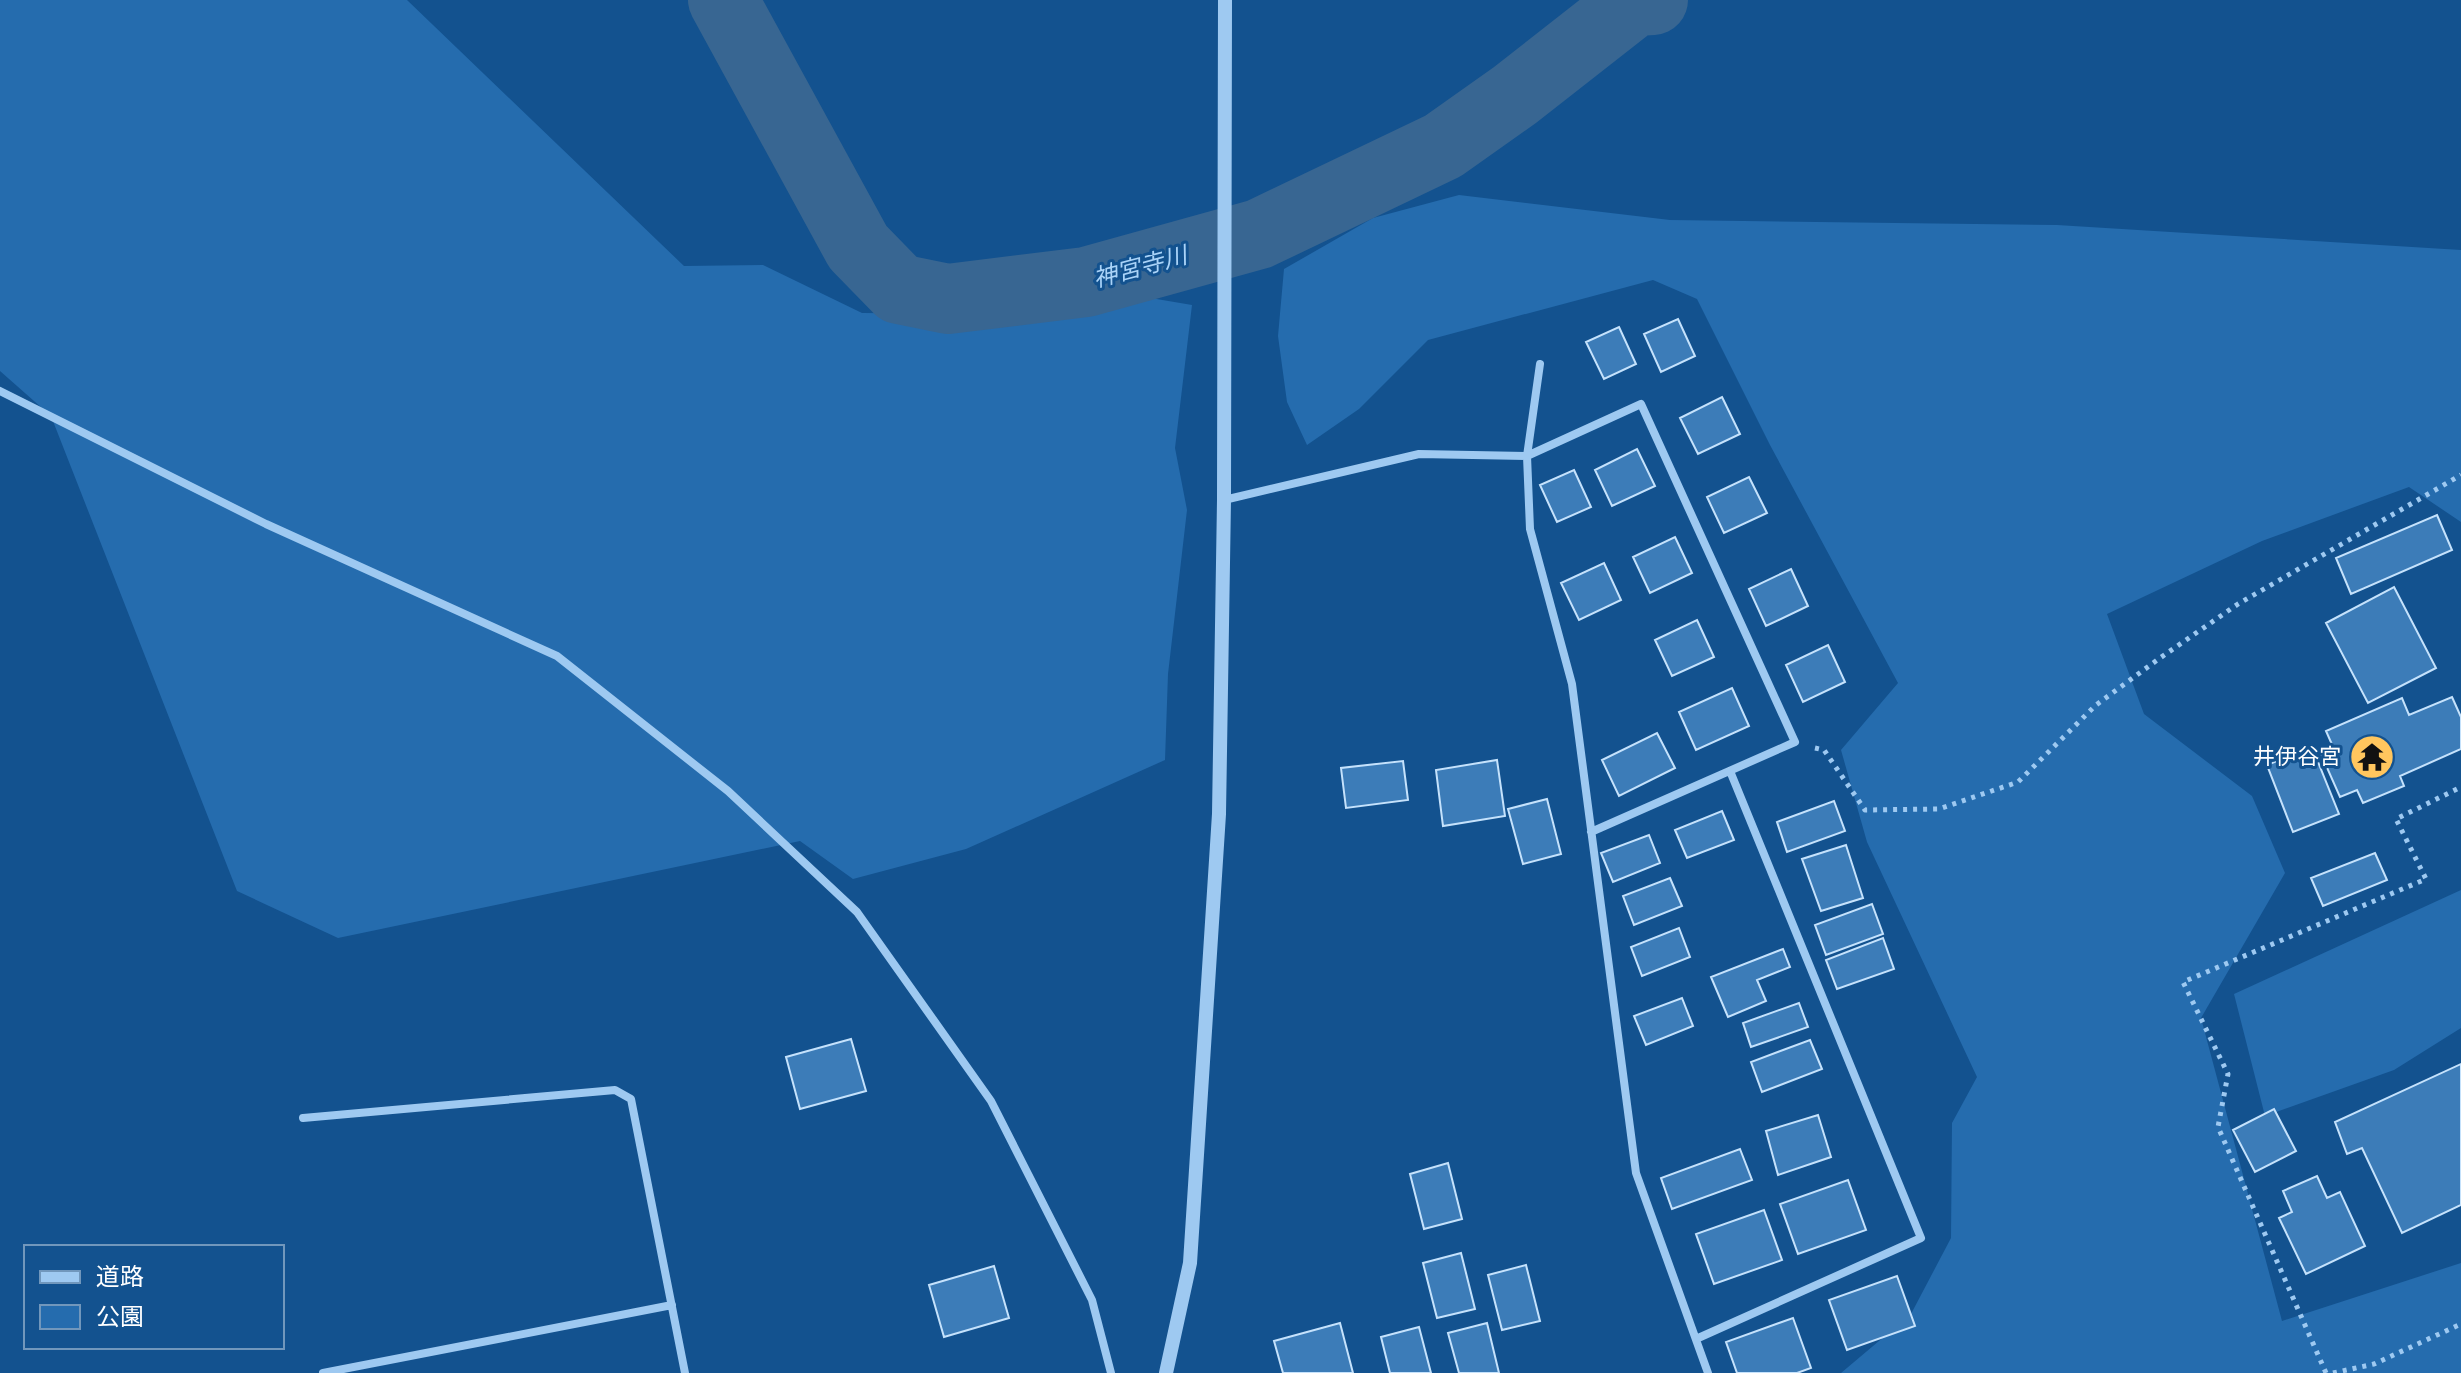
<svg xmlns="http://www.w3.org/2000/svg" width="2461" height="1373" font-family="'Nunito Sans','Noto Sans JP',sans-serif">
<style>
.green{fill:#256cae}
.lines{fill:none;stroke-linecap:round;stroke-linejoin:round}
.river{stroke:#386692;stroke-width:70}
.building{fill:#3c7cb8;stroke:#c5e2fc;stroke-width:2}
.path{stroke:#9ec9f1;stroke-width:5;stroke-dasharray:4 6;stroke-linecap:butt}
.minor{stroke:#9ec9f1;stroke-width:8}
.tertiary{stroke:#9ec9f1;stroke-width:14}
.labels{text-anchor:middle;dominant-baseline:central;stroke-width:6;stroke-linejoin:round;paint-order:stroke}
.poi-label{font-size:22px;fill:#fff;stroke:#13528f;text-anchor:end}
.water-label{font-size:24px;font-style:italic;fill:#aad3f8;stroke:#13528f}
</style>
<rect width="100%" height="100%" fill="#13528f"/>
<path class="green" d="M 0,0 L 407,0 L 684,266 L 763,265 L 862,313 L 982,314 L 1068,284 L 1192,305 L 1175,448 L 1187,510 L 1168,674 L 1165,760 L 966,849 L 853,879 L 800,841 L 338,938 L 237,891 L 51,416 L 0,371 Z
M 1459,195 L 1670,220 L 2057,225 L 2461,250 L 2461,522 L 2409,487 L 2262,541 L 2107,614 L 2144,714 L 2252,796 L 2285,873 L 2201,1018 L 2282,1321 L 2461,1263 L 2461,1373 L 1841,1373 L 1911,1314 L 1951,1238 L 1952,1123 L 1977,1077 L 1867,842 L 1841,750 L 1898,683 L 1770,445 L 1697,299 L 1653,280 L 1428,340 L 1359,409 L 1307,445 L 1287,402 L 1278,336 L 1284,269 L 1373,218 Z
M 2461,890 L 2461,1028 L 2394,1070 L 2265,1116 L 2234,994 Z"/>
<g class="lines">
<path class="river" d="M 723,0 L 858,247 L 899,289 L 948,299 L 1086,282 L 1259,234 L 1443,146 L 1515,95 L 1635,1 L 1653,0"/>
</g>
<path class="building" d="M 1678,319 L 1695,356 L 1661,372 L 1644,334 Z
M 1619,327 L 1636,364 L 1604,379 L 1586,342 Z
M 1722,397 L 1740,434 L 1698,454 L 1680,418 Z
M 1637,449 L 1655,486 L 1612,506 L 1595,470 Z
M 1574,470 L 1591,507 L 1557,522 L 1540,485 Z
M 1749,477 L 1767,513 L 1724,533 L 1707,497 Z
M 2437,515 L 2452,550 L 2351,594 L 2336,558 Z
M 1675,537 L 1692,573 L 1650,593 L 1633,557 Z
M 1604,563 L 1621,600 L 1579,620 L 1561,583 Z
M 1791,569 L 1808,606 L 1766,626 L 1749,589 Z
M 2394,587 L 2436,668 L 2368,703 L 2326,623 Z
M 1697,620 L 1714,657 L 1672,676 L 1655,640 Z
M 1828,645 L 1845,682 L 1803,702 L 1786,665 Z
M 1732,688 L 1749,726 L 1696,750 L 1679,712 Z
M 2452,697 L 2461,717 L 2461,749 L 2400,776 L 2404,786 L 2363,803 L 2357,790 L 2340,797 L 2321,754 L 2334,749 L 2326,731 L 2402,698 L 2409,715 Z
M 1657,733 L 1675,768 L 1619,796 L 1602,760 Z
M 2312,747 L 2339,814 L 2293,832 L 2267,765 Z
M 1497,760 L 1505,816 L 1443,826 L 1436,770 Z
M 1403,761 L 1408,800 L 1346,808 L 1341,768 Z
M 1547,799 L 1561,854 L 1523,864 L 1508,809 Z
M 1834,801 L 1845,831 L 1787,852 L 1777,822 Z
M 1722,811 L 1734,840 L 1687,858 L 1675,830 Z
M 1649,835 L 1660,863 L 1613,882 L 1601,853 Z
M 1846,845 L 1863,898 L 1821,911 L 1802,859 Z
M 2375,853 L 2387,880 L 2323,906 L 2311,878 Z
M 1670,878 L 1682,906 L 1634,925 L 1623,896 Z
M 1872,904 L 1883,934 L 1826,955 L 1815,925 Z
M 1679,928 L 1690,957 L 1642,976 L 1631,947 Z
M 1883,938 L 1894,969 L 1837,989 L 1826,960 Z
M 1783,949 L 1790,967 L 1757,980 L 1766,1001 L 1728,1017 L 1711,977 Z
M 1682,998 L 1693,1026 L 1646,1045 L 1634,1016 Z
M 1799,1003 L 1808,1027 L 1751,1047 L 1743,1023 Z
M 851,1039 L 866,1091 L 800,1109 L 786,1057 Z
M 1810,1040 L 1822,1069 L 1762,1092 L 1751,1062 Z
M 2461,1064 L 2461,1205 L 2402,1233 L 2362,1148 L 2347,1154 L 2335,1122 Z
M 2274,1109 L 2296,1151 L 2255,1172 L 2233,1130 Z
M 1818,1115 L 1831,1157 L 1778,1175 L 1766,1131 Z
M 1740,1149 L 1752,1180 L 1672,1209 L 1661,1178 Z
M 1448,1163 L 1462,1219 L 1424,1229 L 1410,1174 Z
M 2317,1176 L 2327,1198 L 2340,1192 L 2365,1246 L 2306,1274 L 2279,1218 L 2292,1212 L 2283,1191 Z
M 1848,1180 L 1866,1230 L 1798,1254 L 1780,1204 Z
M 1764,1210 L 1782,1260 L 1714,1284 L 1696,1234 Z
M 1461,1253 L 1475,1309 L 1437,1318 L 1423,1263 Z
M 1526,1265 L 1540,1321 L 1502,1330 L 1488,1275 Z
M 994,1266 L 1009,1318 L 944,1337 L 929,1285 Z
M 1897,1276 L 1915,1326 L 1847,1350 L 1829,1300 Z
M 1793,1318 L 1811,1368 L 1797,1373 L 1737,1373 L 1726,1342 Z
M 1340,1323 L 1353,1373 L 1283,1373 L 1274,1341 Z
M 1487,1323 L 1499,1373 L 1459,1373 L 1448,1333 Z
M 1419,1327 L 1431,1373 L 1390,1373 L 1381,1337 Z"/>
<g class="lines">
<path class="path" d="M 1815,748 L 1824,750 L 1865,810 L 1939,809 L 2018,782 L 2096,705 L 2160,658 L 2238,604 L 2461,475
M 2326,1373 L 2218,1127 L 2228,1074 L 2183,982 L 2426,879 L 2396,819 L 2461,787
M 2333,1373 L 2374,1364 L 2461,1324"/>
<path class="minor" d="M 1540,364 L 1527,456 L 1530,529 L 1572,684 L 1636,1173 L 1708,1373
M 0,391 L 266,524 L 557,656 L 728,791 L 857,912 L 991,1101 L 1092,1300 L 1111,1373
M 1224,500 L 1419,454 L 1527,456 L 1641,404 L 1795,742 L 1591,832
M 303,1118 L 615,1090 L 631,1099 L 685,1373
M 1696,1339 L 1921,1238 L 1730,771
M 323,1373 L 672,1305"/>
<path class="tertiary" d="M 1166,1373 L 1190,1263 L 1219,814 L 1224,500 L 1225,0"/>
</g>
<defs>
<g id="temple-disc" transform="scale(2.3)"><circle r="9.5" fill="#ffc65e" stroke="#13528f"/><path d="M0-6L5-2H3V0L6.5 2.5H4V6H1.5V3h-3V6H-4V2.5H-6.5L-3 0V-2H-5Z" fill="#111"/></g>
</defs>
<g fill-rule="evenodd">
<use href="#temple-disc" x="2372" y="757"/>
</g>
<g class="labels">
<g class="poi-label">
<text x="2341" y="757">井伊谷宮</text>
</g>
<g class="water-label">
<text transform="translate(1140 267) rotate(-15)">神宮寺川</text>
</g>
</g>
<rect x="24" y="1245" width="260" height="104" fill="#13528f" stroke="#7197bc" stroke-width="2"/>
<rect x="40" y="1271" width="40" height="12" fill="#9ec9f1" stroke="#7197bc" stroke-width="2"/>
<text x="96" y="1285" font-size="24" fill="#ffffff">道路</text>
<rect x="40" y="1305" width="40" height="24" fill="#256cae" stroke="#7197bc" stroke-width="2"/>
<text x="96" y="1325" font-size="24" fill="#ffffff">公園</text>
</svg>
